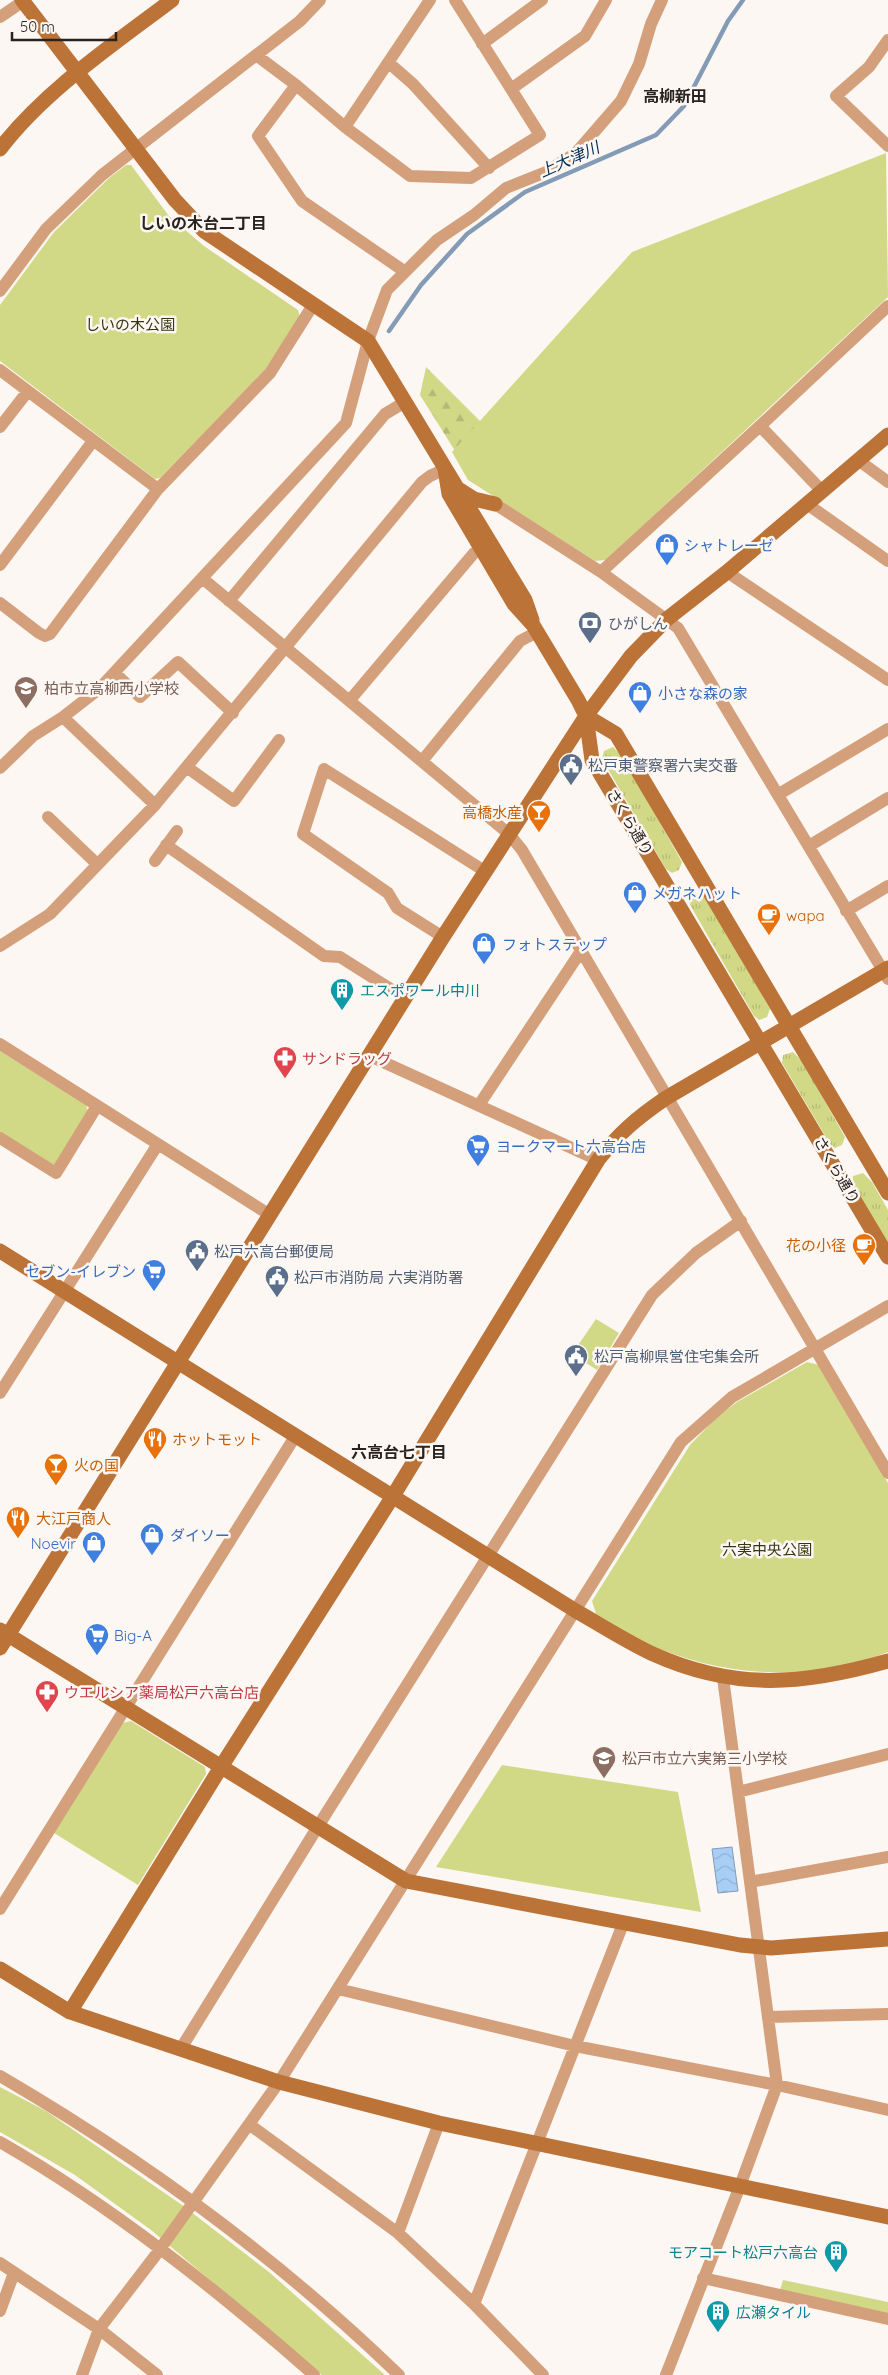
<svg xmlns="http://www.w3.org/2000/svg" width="888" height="2375" font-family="Quicksand,'Noto Sans JP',sans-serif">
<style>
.grass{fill:url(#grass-tufts)}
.forest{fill:url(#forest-firs)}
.park{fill:#d2d986}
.water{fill:url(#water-waves);stroke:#839bb6}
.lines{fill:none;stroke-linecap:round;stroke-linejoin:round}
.stream{stroke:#839bb6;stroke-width:4.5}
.street{stroke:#d3a07b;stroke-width:12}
.secondary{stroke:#bc7338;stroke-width:15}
.labels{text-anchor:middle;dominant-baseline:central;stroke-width:5;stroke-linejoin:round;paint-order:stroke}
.park-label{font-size:15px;fill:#353711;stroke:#fdf7f3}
.shop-label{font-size:15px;fill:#366cbe;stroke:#fdf7f3;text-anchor:start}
.service-label{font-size:15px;fill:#4e5e75;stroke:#fdf7f3;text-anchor:start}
.education-label{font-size:15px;fill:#785e54;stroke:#fdf7f3;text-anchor:start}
.food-label{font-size:15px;fill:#c56008;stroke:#fdf7f3;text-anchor:start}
.street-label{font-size:15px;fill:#292320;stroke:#fdf7f3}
.culture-label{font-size:15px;fill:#0d838f;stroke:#fdf7f3;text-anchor:start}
.health-label{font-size:15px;fill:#be3a42;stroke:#fdf7f3;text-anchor:start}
.neighbourhood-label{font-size:16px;font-weight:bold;fill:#292320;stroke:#fdf7f3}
.water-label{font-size:16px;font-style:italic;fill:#002d55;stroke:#fdf7f3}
</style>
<defs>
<pattern id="grass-tufts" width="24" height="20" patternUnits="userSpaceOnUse" patternTransform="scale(1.25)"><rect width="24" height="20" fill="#d2d986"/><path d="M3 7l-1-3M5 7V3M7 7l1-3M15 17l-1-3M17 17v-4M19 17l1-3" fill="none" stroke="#b4ba73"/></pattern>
<pattern id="forest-firs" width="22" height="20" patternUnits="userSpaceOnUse" patternTransform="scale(1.25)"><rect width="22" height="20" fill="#d2d986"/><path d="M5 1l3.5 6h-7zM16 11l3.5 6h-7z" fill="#b4ba73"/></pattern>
<pattern id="water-waves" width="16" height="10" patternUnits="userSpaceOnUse" patternTransform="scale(1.25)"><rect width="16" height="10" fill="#a9cef6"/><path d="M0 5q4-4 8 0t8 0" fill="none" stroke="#91b1d3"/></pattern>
</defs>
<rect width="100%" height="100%" fill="#fdf7f3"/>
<path class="grass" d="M 613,747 L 622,756 L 682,862 L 679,870 L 672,873 L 666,869 L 602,759 L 604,751 Z
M 701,894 L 710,903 L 770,1009 L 767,1017 L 759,1020 L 754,1016 L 690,905 L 691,898 Z
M 793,1052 L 802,1061 L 845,1137 L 842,1145 L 835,1148 L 830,1144 L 782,1063 L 783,1055 Z
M 863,1173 L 872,1182 L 888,1210 L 888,1245 L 852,1184 L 853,1176 Z"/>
<path class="forest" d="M 426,367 L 486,427 L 472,478 L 420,395 Z"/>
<path class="park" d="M 886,153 L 888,297 L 606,560 L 595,561 L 468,480 L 452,452 L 632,252 Z
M 126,165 L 131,165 L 169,216 L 204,246 L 298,310 L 300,317 L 264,371 L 160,478 L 155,479 L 0,361 L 0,305 L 54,232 L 109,178 Z
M 0,1051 L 86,1105 L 88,1111 L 58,1164 L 49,1165 L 0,1135 Z
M 596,1319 L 619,1333 L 597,1370 L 572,1354 Z
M 807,1362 L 819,1365 L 888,1483 L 888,1652 C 812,1684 716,1677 642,1641 C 626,1634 611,1623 596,1614 L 592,1601 L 690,1445 L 717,1417 L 737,1402 Z
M 131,1721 L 205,1767 L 206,1774 L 138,1885 L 54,1833 L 122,1723 Z
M 502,1765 L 678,1792 L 701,1912 L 436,1867 Z
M 0,2087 L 46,2111 L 182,2205 L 269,2272 L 385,2375 L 322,2375 L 151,2230 L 75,2175 L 0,2132 Z
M 783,2280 L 888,2302 L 888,2313 L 780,2290 Z"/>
<path class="water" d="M 732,1847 L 738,1891 L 718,1893 L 712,1849 Z"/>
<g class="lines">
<path class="stream" d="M 389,331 L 421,285 L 467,234 L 525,192 L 656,135 L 684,106 L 728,21 L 743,0"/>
<path class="street" d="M 0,17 L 25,0
M 888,40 L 869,67 L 836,96 L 888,146
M 482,44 L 542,0
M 256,55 L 296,85 L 345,127 L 410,176 L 471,178 L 540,135 L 455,0
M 389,63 L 413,84 L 489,168
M 296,85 L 258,136 L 302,201 L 404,271
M 511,89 L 585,36 L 606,0
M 345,127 L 430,0
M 0,291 L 46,229 L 102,175 L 300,21 L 320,0
M 0,370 L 158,489
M 0,427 L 28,391
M 858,460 L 888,482
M 822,491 L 760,426 L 888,306
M 495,504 L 601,572 L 678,628 L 888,979
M 807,504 L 888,561
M 0,565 L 93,441
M 601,572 L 760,426
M 727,572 L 888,680
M 202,578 L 509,834 L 522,850 L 888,1473
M 229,601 L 385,414 L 405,402
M 0,603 L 39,633 L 45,636 L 50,634 L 158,489 L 270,373 L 313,305
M 115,673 L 140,697 L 178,662 L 233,713
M 350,700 L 474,553 L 482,549
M 63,717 L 155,805
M 422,761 L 520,641 L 537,632
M 0,768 L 33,736 L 63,717 L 99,689 L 346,423 L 368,341 L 387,290 L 437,240 L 474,215 L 506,188 L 546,172 L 576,153 L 621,101 L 639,64 L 651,24 L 662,0
M 188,768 L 234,801 L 279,740
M 779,794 L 888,729
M 48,817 L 97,864
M 166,845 L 324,956 L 340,957 L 405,998
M 809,846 L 888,798
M 155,861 L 177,831
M 846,911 L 888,886
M 443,937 L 397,908 L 388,893 L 303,834 L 324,769 L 486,872
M 0,946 L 50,914 L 155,805 L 422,482 L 430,476 L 445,469
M 0,1044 L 270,1215
M 370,1056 L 598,1160
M 479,1105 L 581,951
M 0,1138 L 56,1173 L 97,1106
M 0,1393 L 158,1144
M 738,1792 L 888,1754
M 750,1882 L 888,1857
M 0,1909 L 296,1435
M 338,1989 L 575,2046 L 777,2085 L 888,2110
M 768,2017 L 888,2014
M 180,2050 L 317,1828 L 652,1295 L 696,1253 L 741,1221
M 0,2076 C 144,2160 279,2259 399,2375
M 250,2125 L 398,2233 L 474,2304 L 543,2375
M 0,2142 C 113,2207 216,2289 314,2375
M 398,2233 L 439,2123
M 0,2263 L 99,2329 L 157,2375
M 703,2278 L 888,2319
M 474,2304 L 623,1924
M 0,2311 L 14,2273
M 82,2375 L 99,2329 L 155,2256 L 279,2082 L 681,1442 L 732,1397 L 888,1306
M 666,2375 L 740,2186 L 777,2085 L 723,1678"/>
<path class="secondary" d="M 22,0 L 175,200 L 204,231 L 368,341 L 525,600 L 532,620
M 0,149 C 44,91 114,44 172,0
M 445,469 L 449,494 L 514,604 L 533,625 L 578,700 L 586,716 L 592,760 L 888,1257
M 460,490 L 474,499 L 495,504
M 586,716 L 616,734 L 888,1193
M 0,1251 L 576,1611 C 601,1625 627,1642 653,1654 C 735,1691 804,1685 888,1661
M 0,1630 L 406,1881 L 740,1945 L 771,1948 L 888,1939
M 0,1648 L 443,937 L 586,716 L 631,656 L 667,619 L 727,572 L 888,435
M 0,1969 L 70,2012 L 279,2082 L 439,2123 L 888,2217
M 70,2012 L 221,1767 L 393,1496 L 598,1160 C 619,1133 638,1117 666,1098 L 888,968"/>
</g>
<defs>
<g id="shop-pin" transform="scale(1.25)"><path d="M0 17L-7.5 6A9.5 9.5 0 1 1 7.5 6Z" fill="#3f7fe0" stroke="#fdf7f3"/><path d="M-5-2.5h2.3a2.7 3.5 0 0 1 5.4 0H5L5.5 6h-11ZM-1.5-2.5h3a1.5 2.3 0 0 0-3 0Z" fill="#fff"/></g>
<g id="bank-pin" transform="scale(1.25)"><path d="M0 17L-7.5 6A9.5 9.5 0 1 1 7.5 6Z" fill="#5c6f8a" stroke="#fdf7f3"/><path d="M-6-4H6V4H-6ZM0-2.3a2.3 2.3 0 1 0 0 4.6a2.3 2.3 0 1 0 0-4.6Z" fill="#fff"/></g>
<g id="school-pin" transform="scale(1.25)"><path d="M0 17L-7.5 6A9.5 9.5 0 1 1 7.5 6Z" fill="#8d6e63" stroke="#fdf7f3"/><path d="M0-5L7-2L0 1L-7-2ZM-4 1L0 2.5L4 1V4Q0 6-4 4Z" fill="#fff"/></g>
<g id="civic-pin" transform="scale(1.25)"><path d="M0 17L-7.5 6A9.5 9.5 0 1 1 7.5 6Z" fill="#5c6f8a" stroke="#fdf7f3"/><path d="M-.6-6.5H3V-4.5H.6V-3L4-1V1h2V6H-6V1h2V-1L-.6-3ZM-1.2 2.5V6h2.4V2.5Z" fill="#fff"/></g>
<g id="bar-pin" transform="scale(1.25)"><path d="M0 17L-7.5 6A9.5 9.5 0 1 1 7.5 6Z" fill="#e8710a" stroke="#fdf7f3"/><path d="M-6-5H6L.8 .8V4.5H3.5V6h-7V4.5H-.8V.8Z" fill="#fff"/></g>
<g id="cafe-pin" transform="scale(1.25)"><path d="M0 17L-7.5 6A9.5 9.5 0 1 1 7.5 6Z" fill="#e8710a" stroke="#fdf7f3"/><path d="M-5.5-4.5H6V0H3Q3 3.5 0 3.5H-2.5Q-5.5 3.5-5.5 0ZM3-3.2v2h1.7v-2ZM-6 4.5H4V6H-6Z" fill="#fff"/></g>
<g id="building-pin" transform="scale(1.25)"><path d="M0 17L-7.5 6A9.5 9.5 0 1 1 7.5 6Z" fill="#0f9aa8" stroke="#fdf7f3"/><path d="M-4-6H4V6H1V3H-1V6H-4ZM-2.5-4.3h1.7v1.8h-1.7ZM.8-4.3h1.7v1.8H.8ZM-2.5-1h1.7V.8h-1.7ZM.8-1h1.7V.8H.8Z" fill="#fff"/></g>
<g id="pharmacy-pin" transform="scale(1.25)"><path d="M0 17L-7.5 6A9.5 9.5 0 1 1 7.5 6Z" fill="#e0444e" stroke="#fdf7f3"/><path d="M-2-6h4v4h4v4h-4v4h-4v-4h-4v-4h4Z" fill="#fff"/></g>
<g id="supermarket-pin" transform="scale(1.25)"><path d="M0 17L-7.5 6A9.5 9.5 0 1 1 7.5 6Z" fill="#3f7fe0" stroke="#fdf7f3"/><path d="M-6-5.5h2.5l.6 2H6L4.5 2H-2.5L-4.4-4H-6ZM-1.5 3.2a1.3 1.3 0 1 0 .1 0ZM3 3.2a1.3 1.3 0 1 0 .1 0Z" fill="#fff"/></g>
<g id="restaurant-pin" transform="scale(1.25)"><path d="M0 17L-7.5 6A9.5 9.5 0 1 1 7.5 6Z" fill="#e8710a" stroke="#fdf7f3"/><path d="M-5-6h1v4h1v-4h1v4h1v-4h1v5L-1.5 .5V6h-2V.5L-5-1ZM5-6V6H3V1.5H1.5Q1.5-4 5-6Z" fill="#fff"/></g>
</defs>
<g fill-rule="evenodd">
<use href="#shop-pin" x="667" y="545"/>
<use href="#bank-pin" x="590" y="623"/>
<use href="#school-pin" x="26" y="688"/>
<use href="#shop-pin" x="640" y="693"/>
<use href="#civic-pin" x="571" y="765"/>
<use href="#bar-pin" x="539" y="812"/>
<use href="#shop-pin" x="635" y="893"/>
<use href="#cafe-pin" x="769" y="915"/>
<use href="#shop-pin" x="484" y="944"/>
<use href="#building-pin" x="342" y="990"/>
<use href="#pharmacy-pin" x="285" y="1058"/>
<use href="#supermarket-pin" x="478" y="1146"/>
<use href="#cafe-pin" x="864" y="1245"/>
<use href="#civic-pin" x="197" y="1251"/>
<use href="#supermarket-pin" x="154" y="1271"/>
<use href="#civic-pin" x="277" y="1277"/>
<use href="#civic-pin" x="576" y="1356"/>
<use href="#restaurant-pin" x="155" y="1439"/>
<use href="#bar-pin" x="56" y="1465"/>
<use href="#restaurant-pin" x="18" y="1518"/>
<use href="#shop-pin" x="152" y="1535"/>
<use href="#shop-pin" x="94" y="1543"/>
<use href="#supermarket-pin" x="97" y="1635"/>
<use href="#pharmacy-pin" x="47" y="1692"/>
<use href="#school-pin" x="604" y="1758"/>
<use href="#building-pin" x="836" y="2252"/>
<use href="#building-pin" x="718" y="2312"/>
</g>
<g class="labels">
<g class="park-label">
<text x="130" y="324">しいの木公園</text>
<text x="767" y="1549">六実中央公園</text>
</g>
<g class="shop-label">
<text x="684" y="545">シャトレーゼ</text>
<text x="658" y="693">小さな森の家</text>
<text x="652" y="893">メガネハット</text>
<text x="502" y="944">フォトステップ</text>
<text x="496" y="1146">ヨークマート六高台店</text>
<text x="136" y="1271" text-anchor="end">セブン-イレブン</text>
<text x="170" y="1535">ダイソー</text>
<text x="76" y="1543" text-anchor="end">Noevir</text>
<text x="114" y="1635">Big-A</text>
</g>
<g class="service-label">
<text x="608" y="623">ひがしん</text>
<text x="588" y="765">松戸東警察署六実交番</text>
<text x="214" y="1251">松戸六高台郵便局</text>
<text x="294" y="1277">松戸市消防局 六実消防署</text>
<text x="594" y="1356">松戸高柳県営住宅集会所</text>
</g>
<g class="education-label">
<text x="44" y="688">柏市立高柳西小学校</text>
<text x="622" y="1758">松戸市立六実第三小学校</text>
</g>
<g class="food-label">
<text x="522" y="812" text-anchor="end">高橋水産</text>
<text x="786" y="915">wapa</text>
<text x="846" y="1245" text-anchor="end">花の小径</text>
<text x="172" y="1439">ホットモット</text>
<text x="74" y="1465">火の国</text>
<text x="36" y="1518">大江戸商人</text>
</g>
<g class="street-label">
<text transform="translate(630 822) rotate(59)">さくら通り</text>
<text transform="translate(837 1170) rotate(60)">さくら通り</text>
</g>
<g class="culture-label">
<text x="360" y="990">エスポワール中川</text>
<text x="818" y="2252" text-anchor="end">モアコート松戸六高台</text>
<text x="736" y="2312">広瀬タイル</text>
</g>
<g class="health-label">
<text x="302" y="1058">サンドラッグ</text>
<text x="64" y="1692">ウエルシア薬局松戸六高台店</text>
</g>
<g class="neighbourhood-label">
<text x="675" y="96">高柳新田</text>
<text x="203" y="223">しいの木台二丁目</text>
<text x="399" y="1452">六高台七丁目</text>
</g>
<g class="water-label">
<text transform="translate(569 159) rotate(-24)">上大津川</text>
</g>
</g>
<path d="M12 32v8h104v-8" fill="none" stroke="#292320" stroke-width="2.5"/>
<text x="20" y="32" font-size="15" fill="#292320" stroke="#fdf7f3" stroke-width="4" paint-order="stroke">50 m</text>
</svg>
